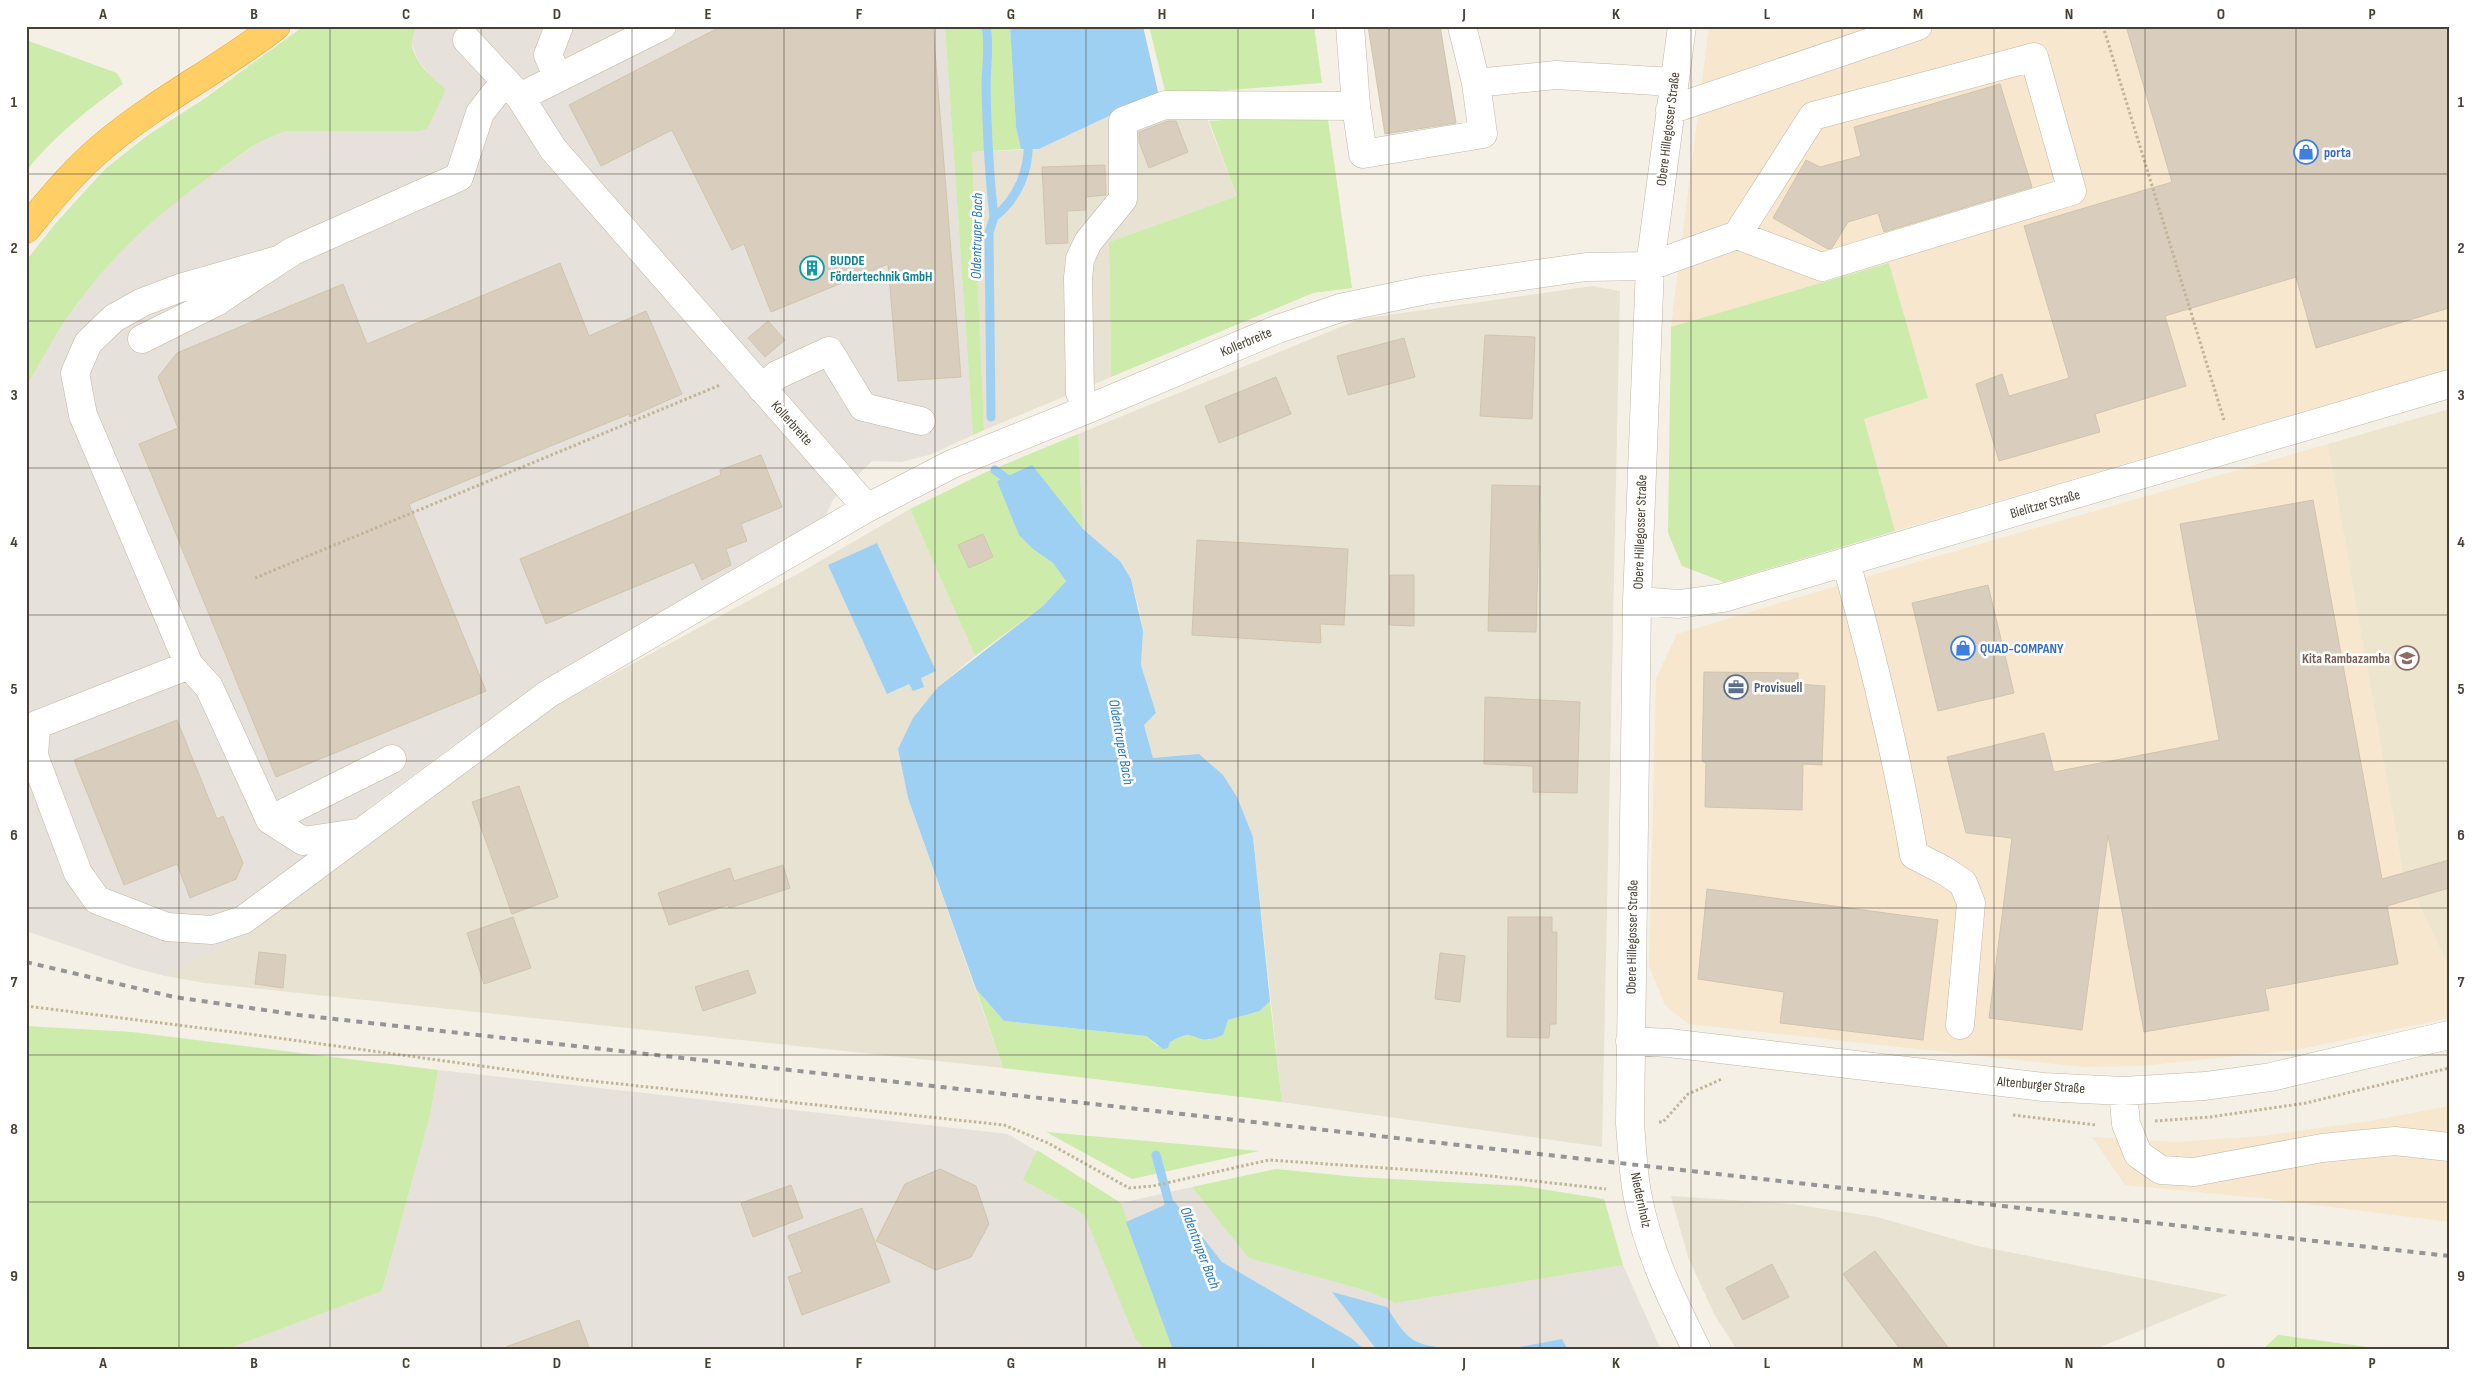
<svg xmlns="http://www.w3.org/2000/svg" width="2475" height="1376" font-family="'Sofia Sans Condensed',sans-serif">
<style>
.residential{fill:#e8e2d3}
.commercial{fill:#f7e7cf}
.industrial{fill:#e6e1da}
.education{fill:#eee5ce}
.green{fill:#cdebab}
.water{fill:#9ed0f4}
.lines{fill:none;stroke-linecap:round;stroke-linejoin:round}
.stream{stroke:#9ed0f4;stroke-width:9}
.building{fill:#d9cebd;stroke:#d1c4ad}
.minor-casing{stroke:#c0b8a7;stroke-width:29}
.highway-casing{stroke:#e6a52d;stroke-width:29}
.path{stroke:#c2b498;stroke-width:3;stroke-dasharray:2.5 2.5;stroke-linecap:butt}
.minor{stroke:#fff;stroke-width:28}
.highway{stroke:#ffce65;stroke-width:28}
.rail{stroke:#959595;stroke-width:4;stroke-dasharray:6 6;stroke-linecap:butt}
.grid{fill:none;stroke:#474034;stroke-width:1;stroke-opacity:0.55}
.labels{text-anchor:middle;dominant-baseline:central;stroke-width:5;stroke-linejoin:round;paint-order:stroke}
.street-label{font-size:14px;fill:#474034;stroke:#fff}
.shop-label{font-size:14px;font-weight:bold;fill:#366cbe;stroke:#fff;text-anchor:start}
.culture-label{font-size:14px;font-weight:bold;fill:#0d838f;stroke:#fff;text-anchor:start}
.education-label{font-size:14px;font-weight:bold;fill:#785e54;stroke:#fff;text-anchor:end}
.service-label{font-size:14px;font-weight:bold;fill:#4e5e75;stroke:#fff;text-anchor:start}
.water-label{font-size:15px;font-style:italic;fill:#2779b9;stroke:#fff}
.neatline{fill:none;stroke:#474034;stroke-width:2}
.grid-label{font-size:16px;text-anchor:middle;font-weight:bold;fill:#474034}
</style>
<rect width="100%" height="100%" fill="#f4f0e5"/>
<path class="residential" d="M 1197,93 L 1237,196 L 1109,242 L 1111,377 L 984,430 L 972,152 L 1039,149 L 1111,115 L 1159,96 Z
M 1592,286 L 1620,291 L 1602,1147 L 1282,1102 L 1253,837 L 1153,758 L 1144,725 L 1156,713 L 1141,665 L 1143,631 L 1139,609 L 1131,579 L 1120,561 L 1083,529 L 1078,434 L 1360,319 Z
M 910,509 L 975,656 L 938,687 L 898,749 L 908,798 L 1003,1068 L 205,983 L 165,976 L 249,933 L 553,707 L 803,571 Z
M 1671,1196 L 1792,1204 L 1877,1217 L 1978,1246 L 2227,1295 L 2093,1350 L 1737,1350 L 1714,1314 L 1688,1257 Z"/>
<path class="commercial" d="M 1709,26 L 2449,26 L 2449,369 L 1895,531 L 1864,419 L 1928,398 L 1889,263 L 1671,327 Z
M 2328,444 L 2403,872 L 2449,966 L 2449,1018 L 2296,1050 L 2141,1066 L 2082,1067 L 1688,1024 L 1665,1005 L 1649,966 L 1656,678 L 1677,634 L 1903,566 Z
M 2449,1106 L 2449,1222 L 2269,1199 L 2125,1185 L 2092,1137 L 2176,1142 L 2262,1136 L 2370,1121 Z"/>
<path class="industrial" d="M 416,26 L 945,26 L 973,435 L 929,455 L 901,462 L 872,461 L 833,500 L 822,523 L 541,681 L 367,809 L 385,830 L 249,933 L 165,976 L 134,968 L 26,931 L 26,389 L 43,355 L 72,311 L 105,266 L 140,231 L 184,194 L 270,135 L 287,131 L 418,131 L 446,89 L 431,77 L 418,60 L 412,44 Z
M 438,1070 L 1008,1134 L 1121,1203 L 1192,1187 L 1250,1258 L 1364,1290 L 1396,1303 L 1623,1265 L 1661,1350 L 225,1350 L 382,1291 L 430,1116 Z"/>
<path class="education" d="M 2449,409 L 2449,966 L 2403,872 L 2328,444 Z"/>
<path class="green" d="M 304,26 L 416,26 C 415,32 412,40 412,46 C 416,64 432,78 446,89 L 427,129 L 418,131 L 287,131 C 262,137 243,153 222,168 C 133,229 74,292 26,389 L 26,261 L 55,224 L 105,169 L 148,135 L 204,99 Z
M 945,26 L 1010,26 L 1016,127 L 1021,149 L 972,152 L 984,430 L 973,435 Z
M 1149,26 L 1314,26 L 1322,83 L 1166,95 Z
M 26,40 L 117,73 L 123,84 C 87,110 54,136 26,171 Z
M 1327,113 L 1352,288 L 1313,293 L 1111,377 L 1109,242 L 1237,196 L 1209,121 Z
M 1889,263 L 1928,398 L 1864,419 L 1895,531 L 1724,582 L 1682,566 L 1668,533 L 1671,327 Z
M 1078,434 L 1083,529 L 1032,466 L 997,481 L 1033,549 L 1053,563 L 1066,581 L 1044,605 L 975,656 L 910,509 L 984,473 Z
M 976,989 L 1004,1021 L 1146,1036 L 1157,1046 C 1182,1037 1182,1031 1209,1040 L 1228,1020 L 1260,1011 L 1270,1001 L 1282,1102 L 1003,1068 Z
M 26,1026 L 132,1032 L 438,1070 L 430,1116 L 382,1291 L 225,1350 L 26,1350 Z
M 1046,1132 L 1259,1151 L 1132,1179 Z
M 1037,1150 L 1121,1203 L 1173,1350 L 1147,1350 L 1136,1340 L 1084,1214 L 1023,1180 Z
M 1276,1169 L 1357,1177 L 1522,1186 L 1604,1199 L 1623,1265 L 1396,1303 L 1364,1290 L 1249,1258 L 1192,1187 Z
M 2278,1335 L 2389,1350 L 2262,1350 Z"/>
<path class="water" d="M 1010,26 L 1143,26 L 1159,96 L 1111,115 L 1039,149 L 1021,149 L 1016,127 Z
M 1032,465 L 1083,529 L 1120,561 L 1131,579 L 1143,631 L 1141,665 L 1156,713 L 1144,725 L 1153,758 L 1199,754 L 1223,775 L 1237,797 L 1253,837 L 1270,1001 L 1260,1011 L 1228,1020 L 1223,1035 C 1219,1036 1214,1039 1210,1039 C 1192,1042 1196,1027 1170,1042 L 1168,1048 L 1163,1049 L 1146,1036 L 1004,1021 L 976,989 L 908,798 L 898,749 L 913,718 L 938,687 L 1044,605 L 1066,581 L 1053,563 L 1033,549 L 1019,535 L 997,481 Z
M 877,543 L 936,671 L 921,678 L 924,687 L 913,691 L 909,684 L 887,694 L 828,565 Z
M 1174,1201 L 1222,1262 L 1351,1338 L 1365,1350 L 1173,1350 L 1126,1222 Z
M 1332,1292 L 1387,1307 C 1410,1345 1414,1344 1457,1350 L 1377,1350 Z
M 1562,1339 L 1568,1350 L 1504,1350 Z"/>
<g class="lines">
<path class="stream" d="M 986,26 C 990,47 986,66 986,87 C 987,130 989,174 994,217 L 989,233 L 991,417
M 994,217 C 1018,199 1030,169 1028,139
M 995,470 L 1015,485
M 1156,1155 L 1172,1214"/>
</g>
<path class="building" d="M 722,26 L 933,26 L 961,377 L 898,381 L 888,264 L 771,312 L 744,244 L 732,250 L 672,130 L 601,166 L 569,105 Z
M 1368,26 L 1440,26 L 1456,123 L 1385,134 Z
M 2126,26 L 2449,26 L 2449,308 L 2316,348 L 2296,277 L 2165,316 L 2186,386 L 2095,414 L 2100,432 L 1999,461 L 1976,384 L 2002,374 L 2009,396 L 2069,378 L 2024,226 L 2172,182 Z
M 2000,84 L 2032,187 L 1884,232 L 1878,213 L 1848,222 L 1832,248 L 1828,249 L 1773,218 L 1806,160 L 1820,167 L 1861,156 L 1854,127 Z
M 1168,121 L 1176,121 L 1188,152 L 1149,168 L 1139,142 L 1139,132 Z
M 1105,165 L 1106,195 L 1086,197 L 1086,210 L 1067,211 L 1068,243 L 1046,244 L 1042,167 Z
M 560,263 L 589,336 L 646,311 L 682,394 L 630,417 L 629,414 L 409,504 L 486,691 L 276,777 L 139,444 L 178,428 L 158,377 L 177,353 L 343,284 L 367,344 Z
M 768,321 L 785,340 L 765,357 L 748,338 Z
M 1485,335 L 1535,337 L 1532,419 L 1480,416 Z
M 1404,338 L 1415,377 L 1348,395 L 1337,356 Z
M 1276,377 L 1291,414 L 1219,443 L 1205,406 Z
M 761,455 L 782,507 L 741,524 L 747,541 L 726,549 L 731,565 L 702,580 L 694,562 L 546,624 L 520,559 L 721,475 L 720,470 Z
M 1492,485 L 1540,486 L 1536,632 L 1488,631 Z
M 2313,500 L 2382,879 L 2449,860 L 2449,888 L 2387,906 L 2398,964 L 2265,989 L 2269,1010 L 2144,1032 L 2108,835 L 2082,1030 L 1989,1018 L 2012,838 L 1966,833 L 1947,757 L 2044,733 L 2054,772 L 2219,740 L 2180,524 Z
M 983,534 L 993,557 L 969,568 L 958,545 Z
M 1197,540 L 1348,549 L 1344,625 L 1320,624 L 1321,643 L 1192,635 Z
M 1390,575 L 1414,575 L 1414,626 L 1389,625 Z
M 1988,585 L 2014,693 L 1938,711 L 1912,603 Z
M 1704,672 L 1798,673 L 1798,684 L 1825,686 L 1822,765 L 1803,764 L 1802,810 L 1705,807 L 1706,763 L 1702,761 Z
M 1485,697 L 1580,702 L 1577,793 L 1533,792 L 1533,766 L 1484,764 Z
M 177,720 L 217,819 L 223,816 L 243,863 L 236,879 L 190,898 L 177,864 L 124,885 L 74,760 Z
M 519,786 L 558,897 L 512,914 L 472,802 Z
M 783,865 L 790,888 L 729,908 L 728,905 L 669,925 L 658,893 L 730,868 L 734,881 Z
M 1707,889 L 1938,920 L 1923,1040 L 1780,1023 L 1784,992 L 1698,979 Z
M 513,917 L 531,968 L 484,984 L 467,933 Z
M 1508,917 L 1552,917 L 1552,932 L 1557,932 L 1556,1024 L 1550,1024 L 1549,1038 L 1507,1037 Z
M 259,952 L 286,955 L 283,988 L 255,984 Z
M 1440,953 L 1465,956 L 1460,1002 L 1435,999 Z
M 748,970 L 756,993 L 703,1011 L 695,987 Z
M 940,1169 L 976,1186 L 989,1224 L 971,1257 L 936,1270 L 876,1241 L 905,1184 Z
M 791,1185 L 803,1218 L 753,1237 L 741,1203 Z
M 862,1208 L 890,1282 L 802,1315 L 788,1277 L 802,1272 L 788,1236 Z
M 1875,1251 L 1922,1313 L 1950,1350 L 1901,1350 L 1843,1274 Z
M 1772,1264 L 1789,1297 L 1743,1320 L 1726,1288 Z
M 579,1320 L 590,1350 L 507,1350 L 506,1347 Z"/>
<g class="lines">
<g class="minor-casing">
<path id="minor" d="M 1350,26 L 1356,106
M 1462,26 L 1476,83
M 1682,26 L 1650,266 L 1637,601 L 1630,1124 C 1632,1147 1633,1170 1637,1193 C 1647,1249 1672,1300 1697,1350
M 467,40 L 520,97 L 553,149 L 867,508
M 558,78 L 548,55 L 559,26
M 520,97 L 662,26
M 1670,110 L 1918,26
M 278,260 L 180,288 L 143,302 L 114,318 L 88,343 L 75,373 L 83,415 L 189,665 L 36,725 L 34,756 L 78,873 L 97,900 L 167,927 L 212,930 L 243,920 L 548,694 L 867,508 L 952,464 L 1088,409 L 1278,329 L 1340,308 L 1426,290 L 1586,267 L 1650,266 L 1737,235 L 1813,116 L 2034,57 L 2072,191 L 1822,267 L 1737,235
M 142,339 L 216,302 L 293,251 L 459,177 L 480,113 L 505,81
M 762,389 L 777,375 L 829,351 L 863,407 L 921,421
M 1088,409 L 1080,393 L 1078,278 L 1080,259 L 1088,242 L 1123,199 L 1123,121 L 1165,105 L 1356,106 L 1363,154 L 1483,134 L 1476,83 L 1556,75 L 1673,82
M 1846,562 C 1873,659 1897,756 1914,855 L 1945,871 L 1963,883 L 1971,903 L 1960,1025
M 1637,601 L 1679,604 L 1723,598 L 2449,384
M 189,665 L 209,687 L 270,820 L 392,759
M 270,820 L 303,841 L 357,833
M 1630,1041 L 1669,1043 L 2043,1087 L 2123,1091 L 2205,1086 L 2271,1077 L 2449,1035
M 2123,1091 L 2126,1124 L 2138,1154 L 2161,1170 L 2194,1172 L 2322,1148 L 2395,1141 L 2449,1147"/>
</g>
<g class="highway-casing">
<path id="highway" d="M 26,229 C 51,199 76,168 107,143 C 160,99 222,68 276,26"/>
</g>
<path class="path" d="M 2103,26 L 2224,420
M 255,578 L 720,385
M 26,1006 L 249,1034 L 583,1080 L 1004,1125 L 1048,1143 L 1129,1188 L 1153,1186 L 1269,1160 L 1472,1174 L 1606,1189
M 2013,1115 L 2096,1125
M 2155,1121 L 2210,1117 L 2306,1103 L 2449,1068
M 1659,1122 L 1663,1122 L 1688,1094 L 1722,1079"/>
<use href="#minor" class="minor"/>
<use href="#highway" class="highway"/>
<path class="rail" d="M 26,962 L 174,997 L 299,1015 L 2449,1256"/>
</g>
<path class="grid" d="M 179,26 L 179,1350M 330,26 L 330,1350M 481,26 L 481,1350M 632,26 L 632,1350M 784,26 L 784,1350M 935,26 L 935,1350M 1086,26 L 1086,1350M 1238,26 L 1238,1350M 1389,26 L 1389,1350M 1540,26 L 1540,1350M 1691,26 L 1691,1350M 1842,26 L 1842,1350M 1994,26 L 1994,1350M 2145,26 L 2145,1350M 2296,26 L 2296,1350M 26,174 L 2449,174M 26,321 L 2449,321M 26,468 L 2449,468M 26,615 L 2449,615M 26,761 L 2449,761M 26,908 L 2449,908M 26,1055 L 2449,1055M 26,1202 L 2449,1202"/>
<defs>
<g id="shop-ring" transform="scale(1.25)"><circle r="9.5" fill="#fff" stroke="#3f7fe0" stroke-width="1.5"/><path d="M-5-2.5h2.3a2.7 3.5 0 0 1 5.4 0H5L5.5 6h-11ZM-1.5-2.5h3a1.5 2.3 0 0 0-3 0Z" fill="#3f7fe0"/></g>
<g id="building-ring" transform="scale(1.25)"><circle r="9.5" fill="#fff" stroke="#0f9aa8" stroke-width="1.5"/><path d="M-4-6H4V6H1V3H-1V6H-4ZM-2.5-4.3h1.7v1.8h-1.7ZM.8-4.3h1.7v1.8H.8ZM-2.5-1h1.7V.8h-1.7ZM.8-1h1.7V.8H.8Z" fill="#0f9aa8"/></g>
<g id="school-ring" transform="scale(1.25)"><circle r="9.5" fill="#fff" stroke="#8d6e63" stroke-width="1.5"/><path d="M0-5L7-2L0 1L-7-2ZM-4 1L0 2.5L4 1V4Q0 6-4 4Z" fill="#8d6e63"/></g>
<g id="office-ring" transform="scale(1.25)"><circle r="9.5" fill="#fff" stroke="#5c6f8a" stroke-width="1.5"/><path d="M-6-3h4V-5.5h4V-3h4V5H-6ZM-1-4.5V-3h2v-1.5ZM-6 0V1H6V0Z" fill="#5c6f8a"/></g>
</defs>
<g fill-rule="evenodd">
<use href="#shop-ring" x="2306" y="152"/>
<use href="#building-ring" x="812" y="268"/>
<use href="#shop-ring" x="1963" y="648"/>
<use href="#school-ring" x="2407" y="658"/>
<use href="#office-ring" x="1736" y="687"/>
</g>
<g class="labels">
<g class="street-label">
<text transform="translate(1668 129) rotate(-83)">Obere Hillegosser Straße</text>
<text transform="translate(1246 342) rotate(-23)">Kollerbreite</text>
<text transform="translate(792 423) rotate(48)">Kollerbreite</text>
<text transform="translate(2045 504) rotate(-16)">Bielitzer Straße</text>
<text transform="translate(1640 532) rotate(-88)">Obere Hillegosser Straße</text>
<text transform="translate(1632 937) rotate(-89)">Obere Hillegosser Straße</text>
<text transform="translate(2041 1085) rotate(5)">Altenburger Straße</text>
<text transform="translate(1641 1200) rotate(78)">Niedernholz</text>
</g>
<g class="shop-label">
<text x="2324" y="152">porta</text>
<text x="1980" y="648">QUAD-COMPANY</text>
</g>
<g class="culture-label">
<text x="830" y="260">BUDDE<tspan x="830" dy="16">Fördertechnik GmbH</tspan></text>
</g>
<g class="education-label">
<text x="2390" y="658">Kita Rambazamba</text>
</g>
<g class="service-label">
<text x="1754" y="687">Provisuell</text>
</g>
<g class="water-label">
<text transform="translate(977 236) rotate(-89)">Oldentruper Bach</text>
<text transform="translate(1121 742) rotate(80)">Oldentruper Bach</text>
<text transform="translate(1200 1248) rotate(69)">Oldentruper Bach</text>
</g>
</g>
<rect width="2475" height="1376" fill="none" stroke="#ffffff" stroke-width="55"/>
<rect x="28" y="28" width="2420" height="1320" class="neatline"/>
<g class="grid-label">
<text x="103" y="19">A</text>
<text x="254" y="19">B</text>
<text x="406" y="19">C</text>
<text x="557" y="19">D</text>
<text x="708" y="19">E</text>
<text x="859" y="19">F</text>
<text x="1011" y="19">G</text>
<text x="1162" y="19">H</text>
<text x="1313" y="19">I</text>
<text x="1464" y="19">J</text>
<text x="1616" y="19">K</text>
<text x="1767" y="19">L</text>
<text x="1918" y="19">M</text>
<text x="2069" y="19">N</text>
<text x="2221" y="19">O</text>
<text x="2372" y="19">P</text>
<text x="14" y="107">1</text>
<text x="2461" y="107">1</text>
<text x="14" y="253">2</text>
<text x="2461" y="253">2</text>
<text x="14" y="400">3</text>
<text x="2461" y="400">3</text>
<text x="14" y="547">4</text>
<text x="2461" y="547">4</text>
<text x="14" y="694">5</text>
<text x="2461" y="694">5</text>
<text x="14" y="840">6</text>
<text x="2461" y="840">6</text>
<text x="14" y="987">7</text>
<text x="2461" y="987">7</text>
<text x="14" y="1134">8</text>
<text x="2461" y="1134">8</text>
<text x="14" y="1281">9</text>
<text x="2461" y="1281">9</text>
<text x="103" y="1368">A</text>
<text x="254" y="1368">B</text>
<text x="406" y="1368">C</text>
<text x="557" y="1368">D</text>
<text x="708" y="1368">E</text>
<text x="859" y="1368">F</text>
<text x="1011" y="1368">G</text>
<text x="1162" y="1368">H</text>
<text x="1313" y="1368">I</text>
<text x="1464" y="1368">J</text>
<text x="1616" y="1368">K</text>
<text x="1767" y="1368">L</text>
<text x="1918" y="1368">M</text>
<text x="2069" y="1368">N</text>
<text x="2221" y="1368">O</text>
<text x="2372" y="1368">P</text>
</g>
</svg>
